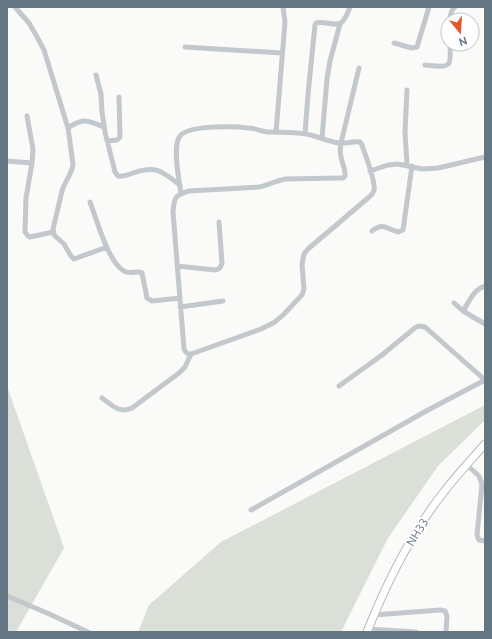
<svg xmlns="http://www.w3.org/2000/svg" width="492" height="639" font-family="Ubuntu,sans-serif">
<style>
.green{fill:#dadfd7}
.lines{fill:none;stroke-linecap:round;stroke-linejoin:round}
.secondary-casing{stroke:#b3babf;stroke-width:9}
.street{stroke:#c3c8cc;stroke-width:5}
.secondary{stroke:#fff;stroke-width:7}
.labels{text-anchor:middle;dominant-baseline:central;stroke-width:4;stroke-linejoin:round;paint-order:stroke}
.street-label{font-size:12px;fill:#657683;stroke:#fff}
</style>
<rect width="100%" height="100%" fill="#fafaf8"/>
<path class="green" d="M 7,386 L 64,548 L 16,632 L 7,632 Z
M 485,405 L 485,420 L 438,466 L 388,538 L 341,632 L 138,632 L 149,605 L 221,542 Z"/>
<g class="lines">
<g class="secondary-casing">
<path id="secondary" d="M 367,632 C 386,584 411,534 443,493 C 456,476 471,460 485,444"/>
</g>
<path class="street" d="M 15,7 L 29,23 L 36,35 L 44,50 L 68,128 L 73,164 C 72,174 65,181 62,191 L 53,229 L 54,235 L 64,244 L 71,256 L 74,259 L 107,247
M 450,20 C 450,16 451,10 455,7
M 394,43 L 412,48 L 417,47 L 429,7
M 185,47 L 282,53
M 425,65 C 430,65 446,69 449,63 C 451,60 450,48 450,44
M 96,75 L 101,94 L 102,112 L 105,132 L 115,172 L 118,176 C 123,177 128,175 133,173 C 157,165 161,171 180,185
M 407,90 L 405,132 L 407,165
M 27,116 L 33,149 L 32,163 L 26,198 L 25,232 L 28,236 L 30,237 L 53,232
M 68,128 C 84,117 88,121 104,127
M 276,132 L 285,22 L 283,7
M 305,134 L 308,94 L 315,25 L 316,23 C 324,20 336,28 342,22 C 346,18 348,12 350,7
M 322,138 L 327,79 L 330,61 L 340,24
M 107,141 L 117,140 L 120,137 L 119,97
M 7,161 L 32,163
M 370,171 L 388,165 L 398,164 L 422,169 L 438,168 L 485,157
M 181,193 C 179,180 172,146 180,136 C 188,125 235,126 248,128 C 256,128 262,132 269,132 C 282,132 294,132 306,134 C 317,136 327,141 339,143 C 346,144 353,141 360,142 L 362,145 C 365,155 376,181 374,190 C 373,194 371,196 368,198 L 308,249 L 304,254 L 303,259 L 302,265 L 304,289 L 302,295 L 284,314 L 275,322 L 261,329 L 191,354 C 187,354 186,353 184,349 L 173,212 C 174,198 175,195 189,191 L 259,187 C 268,185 276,181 285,179 L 339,178 L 343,178 L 345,176 C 346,169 342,164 341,157 C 340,152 340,148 341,143 L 359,68
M 90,202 C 97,220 108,262 124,271 C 130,275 136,270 142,273 L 147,298 L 152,301 L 180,298
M 372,231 C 384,222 386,229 398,232 L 403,230 L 412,166
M 177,266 L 215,270 C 220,269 221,267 222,263 L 219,222
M 454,303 L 463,311 L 485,324
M 180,307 L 223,301
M 463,311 C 469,302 474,289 485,286
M 339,386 L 382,355 L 416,327 L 419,326 L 425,327 L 485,380
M 102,398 C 112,405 119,414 132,408 L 179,373 L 185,367 L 191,354
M 467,465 L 479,476 L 482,484 L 477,535 L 479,540 L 485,541
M 251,510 L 428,410 L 485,380
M 7,596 L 47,613 L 88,632
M 374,615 L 440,610 L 445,611 L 447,616 L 446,632
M 368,629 L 416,632"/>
<use href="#secondary" class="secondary"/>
</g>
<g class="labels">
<g class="street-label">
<text transform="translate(417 532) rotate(-58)">NH33</text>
</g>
</g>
<rect width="492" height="639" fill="none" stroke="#657683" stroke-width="16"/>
<g transform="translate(460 32) rotate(162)"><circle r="19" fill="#ffffff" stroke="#c1c8cd"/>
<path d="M0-3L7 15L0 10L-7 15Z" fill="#e4572e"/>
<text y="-6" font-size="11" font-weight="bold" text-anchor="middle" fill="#657683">N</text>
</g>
</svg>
